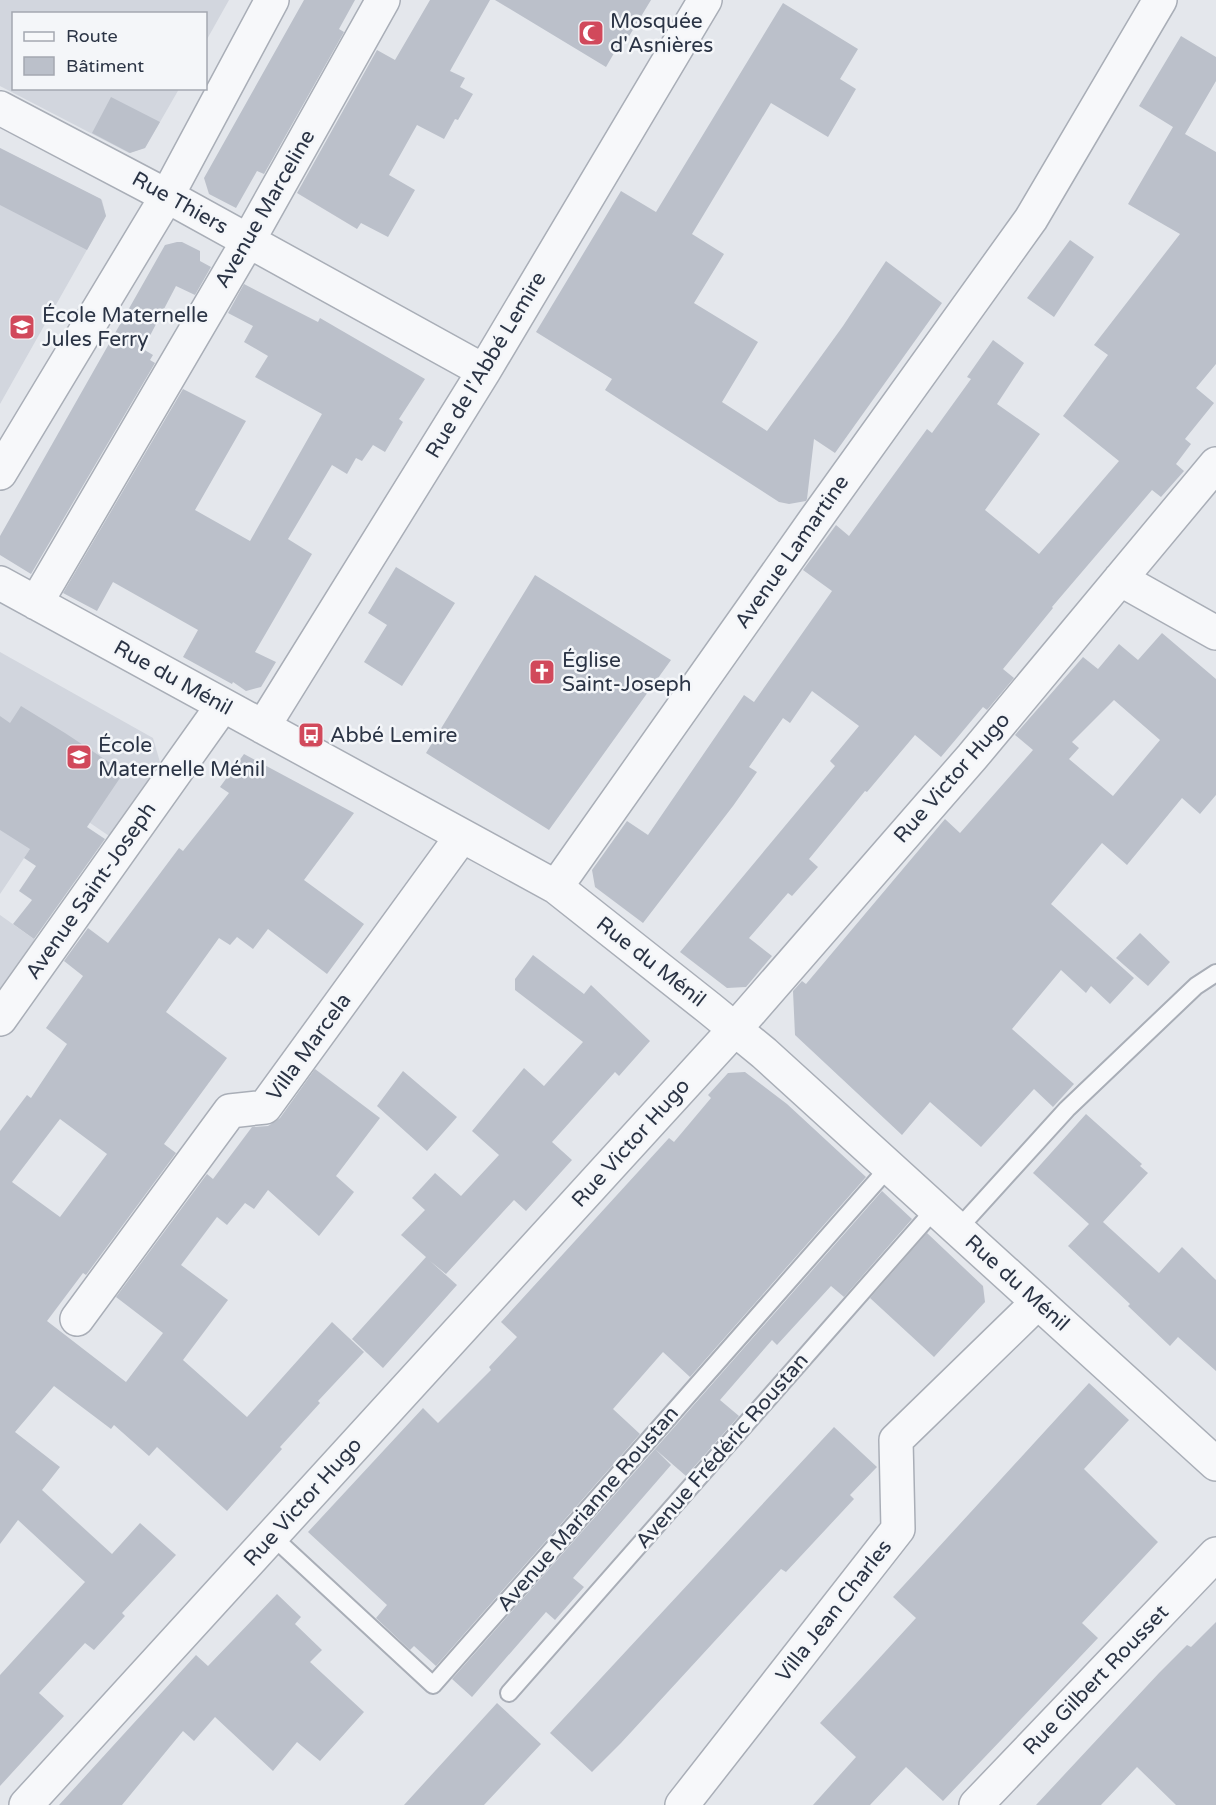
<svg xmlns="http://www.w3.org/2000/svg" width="1216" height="1805" font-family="'Varela Round',sans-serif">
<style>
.built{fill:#d2d6de}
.building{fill:#bbc0ca;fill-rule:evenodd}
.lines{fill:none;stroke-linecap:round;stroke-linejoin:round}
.service-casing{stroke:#a9aeb7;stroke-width:20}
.minor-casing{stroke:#a9aeb7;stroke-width:36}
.service{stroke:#f7f8fa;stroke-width:16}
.minor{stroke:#f7f8fa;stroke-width:33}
.labels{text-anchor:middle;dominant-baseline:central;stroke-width:5;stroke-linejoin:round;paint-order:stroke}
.poi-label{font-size:21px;fill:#2b3445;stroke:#f4f6f9;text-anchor:start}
.street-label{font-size:21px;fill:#2b3445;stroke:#f4f6f9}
</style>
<rect width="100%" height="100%" fill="#e4e7ec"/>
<path class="built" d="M 0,0 L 229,0 L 206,41 L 206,14 L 14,14 L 14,88 L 179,89 L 145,148 L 129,153 L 0,86 Z
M 0,148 L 102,200 L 106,216 L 0,404 Z
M 0,652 L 153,738 L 164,776 L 115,840 L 61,803 L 0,894 Z
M 0,915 L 38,942 L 0,997 Z"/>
<path class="building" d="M 304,0 L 355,0 L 339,29 L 344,32 L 264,174 L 257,171 L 236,208 L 209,194 L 204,178 Z
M 430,0 L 490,0 L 450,71 L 465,78 L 460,87 L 473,94 L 458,120 L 455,119 L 444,139 L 417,125 L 389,175 L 415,190 L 388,237 L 361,223 L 357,229 L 297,193 L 377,50 L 395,60 Z
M 495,0 L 651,0 L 628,38 L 624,36 L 606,67 Z
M 783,3 L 858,49 L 840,79 L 856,89 L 828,137 L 771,103 L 692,234 L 724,254 L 694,303 L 758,342 L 722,402 L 767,431 L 843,326 L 886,261 L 942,303 L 835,453 L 814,439 L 807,499 L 806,501 L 789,504 L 779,502 L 605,390 L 612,379 L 536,332 L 621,191 L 656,212 Z
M 1181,36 L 1216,57 L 1216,81 L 1185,134 L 1216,152 L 1216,364 L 1196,388 L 1214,403 L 1185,439 L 1191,444 L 1176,464 L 1184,471 L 1161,497 L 1152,490 L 1052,607 L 1053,608 L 1003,669 L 1014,678 L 987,710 L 983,707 L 941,757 L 915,735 L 867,792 L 865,791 L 809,859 L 818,867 L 792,896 L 788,893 L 749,938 L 772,956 L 746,987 L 727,988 L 680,952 L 835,766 L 830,761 L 859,726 L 812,691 L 790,723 L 783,718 L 749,767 L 757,772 L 733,806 L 643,923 L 595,887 L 592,870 L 627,821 L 648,835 L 744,695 L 754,702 L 832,591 L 803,570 L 836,525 L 849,536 L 927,429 L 932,433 L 971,379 L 967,377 L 993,340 L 1024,363 L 997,404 L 1040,434 L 985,510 L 1039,554 L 1119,461 L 1063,416 L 1108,355 L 1094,345 L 1180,234 L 1128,204 L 1173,127 L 1139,106 Z
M 111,97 L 160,122 L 145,148 L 130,153 L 92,133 Z
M 0,148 L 101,199 L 106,216 L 87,250 L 0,205 Z
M 1070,240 L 1094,257 L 1054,317 L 1027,298 Z
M 177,242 L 182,242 L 200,251 L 200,261 L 211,267 L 195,295 L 176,286 L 143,349 L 153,355 L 150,360 L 155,363 L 31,574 L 0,555 L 0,536 L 165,245 Z
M 244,284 L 318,322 L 320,318 L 425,379 L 399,419 L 403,422 L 385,452 L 373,445 L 362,461 L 356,458 L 347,474 L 332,465 L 288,539 L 312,554 L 255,652 L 276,662 L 261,687 L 246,691 L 233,682 L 232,684 L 183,657 L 198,630 L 113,582 L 97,611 L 63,593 L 183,389 L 246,421 L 195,510 L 250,541 L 322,414 L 255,377 L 268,356 L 244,342 L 253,326 L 228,313 Z
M 396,567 L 455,603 L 402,686 L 364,662 L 387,625 L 368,613 Z
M 535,575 L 671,660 L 549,830 L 426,753 Z
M 1162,633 L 1216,679 L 1216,795 L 1200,814 L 1182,798 L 1127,865 L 1102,843 L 1051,904 L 1134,978 L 1110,1004 L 1091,986 L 1086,993 L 1061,970 L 1012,1029 L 1074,1084 L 1053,1107 L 1034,1089 L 981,1147 L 930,1102 L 902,1135 L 795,1035 L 793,991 L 802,981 L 806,984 L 945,819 L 960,833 L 1033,750 L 1015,735 L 1083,657 L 1098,669 L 1119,644 L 1138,660 ZM 1114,700 L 1160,740 L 1113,796 L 1069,759 L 1079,748 L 1072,742 Z
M 21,706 L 65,733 L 124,772 L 87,827 L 105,839 L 34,939 L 13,924 L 32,900 L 19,891 L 36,866 L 24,858 L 30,849 L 0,830 L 0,716 L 10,723 Z
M 244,754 L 354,813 L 304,880 L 364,924 L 327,974 L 268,929 L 253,949 L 237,937 L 230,945 L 219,938 L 166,1012 L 227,1058 L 164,1144 L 176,1153 L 86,1275 L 83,1273 L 47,1321 L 126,1382 L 163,1333 L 116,1297 L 207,1174 L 213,1179 L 252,1127 L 268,1126 L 280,1118 L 315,1069 L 380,1118 L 336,1176 L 354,1192 L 319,1236 L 268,1190 L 254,1209 L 245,1203 L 227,1225 L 217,1217 L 181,1265 L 228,1300 L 183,1360 L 247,1417 L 332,1322 L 364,1352 L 318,1401 L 320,1403 L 280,1447 L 282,1449 L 227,1511 L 157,1447 L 149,1456 L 114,1425 L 111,1429 L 54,1386 L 15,1432 L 60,1467 L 42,1490 L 112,1554 L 140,1523 L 176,1555 L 122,1613 L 125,1616 L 94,1650 L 85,1643 L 39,1693 L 64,1716 L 0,1786 L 0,1675 L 85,1582 L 18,1520 L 0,1544 L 0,1131 L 27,1095 L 31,1098 L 67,1044 L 46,1028 L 83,976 L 64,961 L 88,928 L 108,943 L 179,848 L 183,851 L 229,793 L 220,787 ZM 60,1119 L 107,1154 L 60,1217 L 12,1182 Z
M 1140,933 L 1170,962 L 1148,986 L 1116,958 Z
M 533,955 L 584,994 L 591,985 L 650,1041 L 619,1076 L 615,1072 L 552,1142 L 572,1160 L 526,1211 L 514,1200 L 446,1274 L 430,1261 L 457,1285 L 383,1368 L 352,1339 L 426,1257 L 401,1235 L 425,1210 L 412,1198 L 435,1173 L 461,1196 L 499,1155 L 472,1131 L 524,1068 L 544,1086 L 583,1042 L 515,990 L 515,979 Z
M 403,1071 L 457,1117 L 427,1151 L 377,1106 Z
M 745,1072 L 787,1104 L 866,1177 L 690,1377 L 663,1352 L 613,1409 L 640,1434 L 436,1666 L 414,1646 L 410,1650 L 376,1618 L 387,1605 L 308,1532 L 423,1408 L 438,1423 L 491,1370 L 489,1367 L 517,1337 L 501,1322 L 669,1138 L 674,1142 L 711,1098 L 708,1095 L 728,1073 Z
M 1086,1114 L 1142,1164 L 1140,1166 L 1148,1173 L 1103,1222 L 1159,1273 L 1182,1247 L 1216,1280 L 1216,1371 L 1178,1337 L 1170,1346 L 1128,1306 L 1130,1304 L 1068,1246 L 1089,1224 L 1033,1173 Z
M 882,1191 L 912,1219 L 844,1297 L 831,1286 L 777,1345 L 772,1340 L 720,1400 L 739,1416 L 686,1476 L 655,1449 Z
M 927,1233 L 983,1286 L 985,1302 L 934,1357 L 870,1298 Z
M 1089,1383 L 1129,1420 L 1084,1469 L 1158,1542 L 1082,1623 L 1098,1638 L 943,1801 L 906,1767 L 870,1805 L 813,1805 L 856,1757 L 820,1723 L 916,1618 L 893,1597 Z
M 834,1427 L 877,1467 L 850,1495 L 854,1499 L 786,1572 L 781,1569 L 621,1743 L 592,1772 L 550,1733 Z
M 655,1449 L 671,1465 L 573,1578 L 584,1587 L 555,1620 L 546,1612 L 472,1697 L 452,1679 Z
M 277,1594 L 301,1617 L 295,1624 L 322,1650 L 310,1662 L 364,1712 L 320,1761 L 297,1742 L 273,1771 L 215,1717 L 194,1741 L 183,1731 L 122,1805 L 59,1805 L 196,1655 L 208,1666 Z
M 1216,1622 L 1216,1805 L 1176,1805 L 1137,1767 L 1101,1805 L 1036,1805 L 1159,1673 L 1187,1645 L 1191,1647 Z
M 497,1703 L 541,1744 L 484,1805 L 404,1805 Z"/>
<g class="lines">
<g class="service-casing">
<path id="service" d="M 958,1229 L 1067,1109 L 1196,986 L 1216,973
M 272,1536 L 433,1685 L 889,1167
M 509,1693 L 935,1209"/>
</g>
<g class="minor-casing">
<path id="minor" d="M 0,108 L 167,196 L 484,371
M 0,473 L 167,196 L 272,0
M 1120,579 L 1216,633
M 0,583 L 556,887 L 709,1008 L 764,1053 L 1216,1464
M 36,603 L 248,241 L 383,0
M 263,727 L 484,371 L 705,0
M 556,887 L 815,520 L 1031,219 L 1160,0
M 0,1019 L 223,705
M 77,1319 L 230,1111 L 265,1107 L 462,836
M 26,1805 L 735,1029 L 972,757 L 1216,464
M 682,1805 L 898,1529 L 896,1440 L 1038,1302
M 976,1805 L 1216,1554"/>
</g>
<use href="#service" class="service"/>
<use href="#minor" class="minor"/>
</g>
<defs>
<g id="mosque-square" transform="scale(1.35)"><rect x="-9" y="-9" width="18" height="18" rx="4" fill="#d1495b" stroke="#f4f6f9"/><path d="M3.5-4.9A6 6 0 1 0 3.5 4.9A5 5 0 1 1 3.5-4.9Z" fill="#fff"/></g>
<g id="school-square" transform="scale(1.35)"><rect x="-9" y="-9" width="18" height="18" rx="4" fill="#d1495b" stroke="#f4f6f9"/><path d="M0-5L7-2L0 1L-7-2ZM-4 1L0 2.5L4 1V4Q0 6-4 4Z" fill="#fff"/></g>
<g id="church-square" transform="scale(1.35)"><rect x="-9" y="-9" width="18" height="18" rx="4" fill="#d1495b" stroke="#f4f6f9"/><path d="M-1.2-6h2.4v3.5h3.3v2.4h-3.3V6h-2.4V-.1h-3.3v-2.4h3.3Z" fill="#fff"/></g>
<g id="bus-square" transform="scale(1.35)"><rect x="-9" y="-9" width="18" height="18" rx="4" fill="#d1495b" stroke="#f4f6f9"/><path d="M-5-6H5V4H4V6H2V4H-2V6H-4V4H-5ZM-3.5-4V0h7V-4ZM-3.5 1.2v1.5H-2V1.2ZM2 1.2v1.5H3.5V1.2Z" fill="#fff"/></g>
</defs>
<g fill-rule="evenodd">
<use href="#mosque-square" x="591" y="33"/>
<use href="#school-square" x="22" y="327"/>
<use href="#church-square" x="542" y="672"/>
<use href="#bus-square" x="311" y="735"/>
<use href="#school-square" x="79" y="757"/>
</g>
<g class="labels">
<g class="poi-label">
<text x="610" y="21">Mosquée<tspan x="610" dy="24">d'Asnières</tspan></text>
<text x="42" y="315">École Maternelle<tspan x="42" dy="24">Jules Ferry</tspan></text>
<text x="562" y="660">Église<tspan x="562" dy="24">Saint-Joseph</tspan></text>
<text x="330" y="735">Abbé Lemire</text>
<text x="98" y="745">École<tspan x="98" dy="24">Maternelle Ménil</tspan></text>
</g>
<g class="street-label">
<text transform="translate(180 203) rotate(29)">Rue Thiers</text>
<text transform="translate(265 209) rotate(-60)">Avenue Marceline</text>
<text transform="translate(486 365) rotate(-59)">Rue de l'Abbé Lemire</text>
<text transform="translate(792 552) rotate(-55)">Avenue Lamartine</text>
<text transform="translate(173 678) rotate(29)">Rue du Ménil</text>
<text transform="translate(952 778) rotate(-49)">Rue Victor Hugo</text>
<text transform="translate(91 891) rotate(-55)">Avenue Saint-Joseph</text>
<text transform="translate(651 962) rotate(38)">Rue du Ménil</text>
<text transform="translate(309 1047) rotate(-54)">Villa Marcela</text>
<text transform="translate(631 1143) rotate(-48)">Rue Victor Hugo</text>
<text transform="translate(1017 1283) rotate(42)">Rue du Ménil</text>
<text transform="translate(722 1451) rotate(-49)">Avenue Frédéric Roustan</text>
<text transform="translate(303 1502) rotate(-48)">Rue Victor Hugo</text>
<text transform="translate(588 1509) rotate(-49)">Avenue Marianne Roustan</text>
<text transform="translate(834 1611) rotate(-52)">Villa Jean Charles</text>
<text transform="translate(1096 1680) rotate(-46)">Rue Gilbert Rousset</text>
</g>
</g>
<rect x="12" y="12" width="195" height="78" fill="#f4f6f9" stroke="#a4a8b1" stroke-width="1.5"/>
<rect x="24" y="32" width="30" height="9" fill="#f7f8fa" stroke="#a4a8b1" stroke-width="1.5"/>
<text x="66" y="42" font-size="18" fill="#2b3445">Route</text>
<rect x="24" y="57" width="30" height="18" fill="#bbc0ca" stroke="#a4a8b1" stroke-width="1.5"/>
<text x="66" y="72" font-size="18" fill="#2b3445">Bâtiment</text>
</svg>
